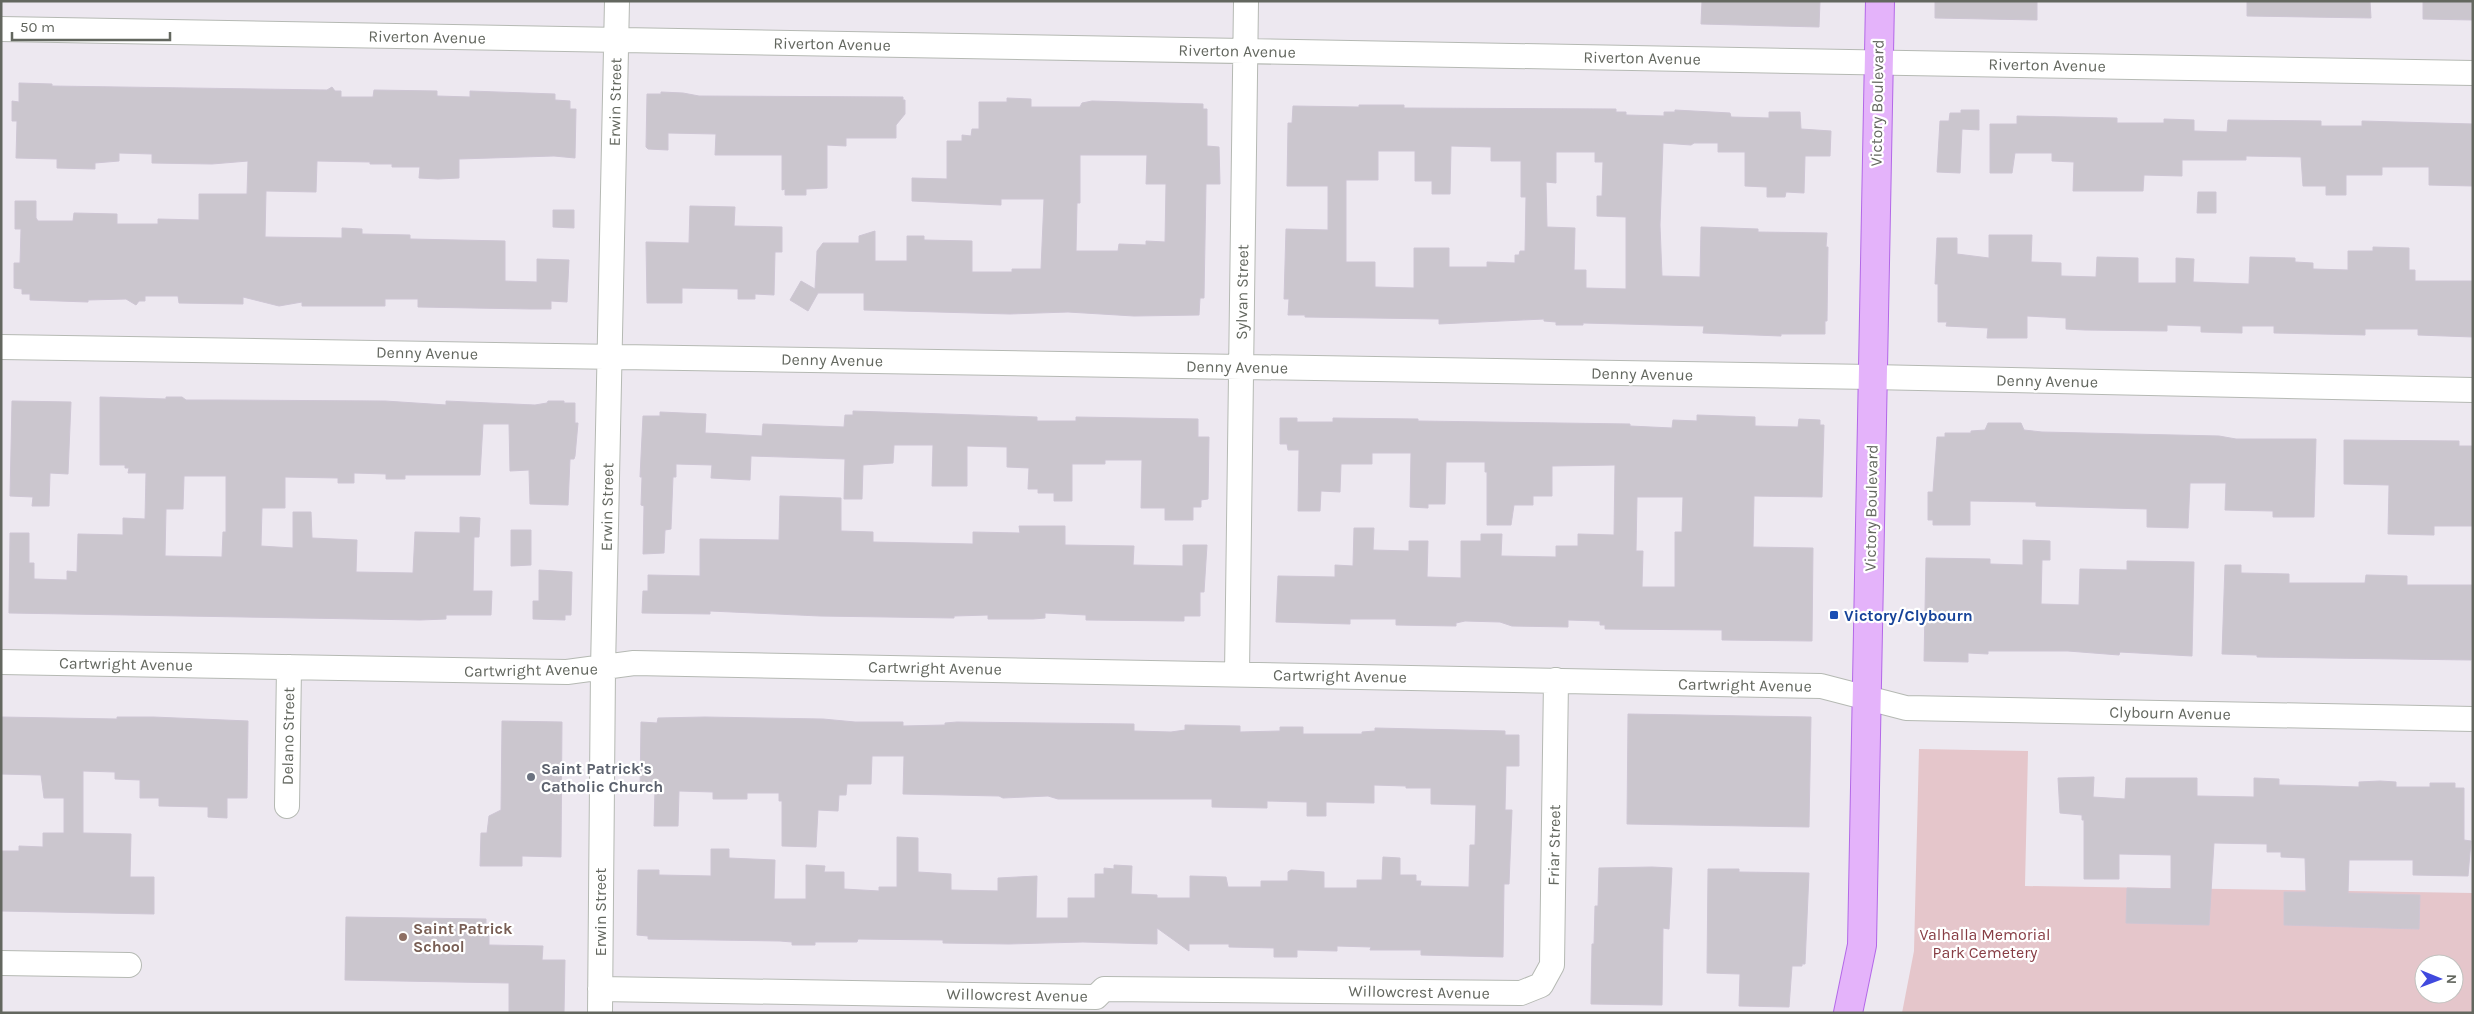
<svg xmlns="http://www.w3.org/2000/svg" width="2474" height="1014" font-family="Karla,sans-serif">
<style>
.green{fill:#e5c6cb;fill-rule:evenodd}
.building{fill:#cbc6ce;stroke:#cec6d4;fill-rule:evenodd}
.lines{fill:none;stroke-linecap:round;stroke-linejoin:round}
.minor-casing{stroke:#b5b9b3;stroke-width:26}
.major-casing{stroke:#b368e8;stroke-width:30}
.minor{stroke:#fff;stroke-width:24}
.major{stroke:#e4b3fa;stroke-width:28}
.transit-dot{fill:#1a4fb4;stroke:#fff;stroke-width:2}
.worship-dot{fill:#6b7280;stroke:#fff;stroke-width:2}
.education-dot{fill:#8d6e63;stroke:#fff;stroke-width:2}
.labels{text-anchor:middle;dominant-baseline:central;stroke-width:4.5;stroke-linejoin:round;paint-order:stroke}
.street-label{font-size:16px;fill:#63675f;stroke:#fff}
.transit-label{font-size:16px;font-weight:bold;fill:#164399;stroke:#fff;text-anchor:start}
.worship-label{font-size:16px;font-weight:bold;fill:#5b616d;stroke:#fff;text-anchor:start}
.education-label{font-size:16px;font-weight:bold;fill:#785e54;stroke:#fff;text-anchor:start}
.park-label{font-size:16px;fill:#873d44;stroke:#fff}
</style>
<rect width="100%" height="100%" fill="#ede8f0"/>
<path class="green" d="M 1919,749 L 2028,751 L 2025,886 L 2473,893 L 2473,1013 L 1902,1013 L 1914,951 ZM 2424,964 L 2454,964 L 2454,994 L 2424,994 Z"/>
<path class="building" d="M 1702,1 L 1820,1 L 1819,27 L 1701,24 Z
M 1935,1 L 2037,1 L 2037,20 L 1935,18 Z
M 2247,1 L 2370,1 L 2371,18 L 2247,16 Z
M 2423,1 L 2473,1 L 2473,20 L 2423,19 Z
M 19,83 L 52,84 L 52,86 L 327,90 L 332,87 L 335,91 L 341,91 L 341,97 L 373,97 L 374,90 L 437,91 L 437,96 L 470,97 L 470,91 L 555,94 L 555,100 L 570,101 L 570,109 L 576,109 L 575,158 L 554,156 L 459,159 L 459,178 L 438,179 L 419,178 L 420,167 L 392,167 L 392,164 L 370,164 L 370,162 L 317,161 L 316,192 L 266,191 L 265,237 L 342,238 L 342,228 L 362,229 L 362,234 L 410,235 L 410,239 L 505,241 L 505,281 L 537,282 L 537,259 L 569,260 L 567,302 L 551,301 L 551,309 L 531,309 L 418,307 L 418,299 L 385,299 L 385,306 L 302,306 L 302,302 L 279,306 L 243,297 L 243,304 L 179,303 L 178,296 L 145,296 L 145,301 L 139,301 L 136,305 L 126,299 L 88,300 L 88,302 L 30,300 L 30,294 L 22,294 L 22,289 L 14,288 L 14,263 L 20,263 L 21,229 L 15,229 L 15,201 L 36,201 L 36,218 L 38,221 L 73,221 L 74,213 L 117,214 L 117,224 L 158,224 L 158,219 L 199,220 L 199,194 L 247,194 L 248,161 L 212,164 L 152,163 L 152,154 L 119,153 L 119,161 L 95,163 L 95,169 L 57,168 L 57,159 L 16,158 L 17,121 L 12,121 L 12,101 L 19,102 Z
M 661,92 L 683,93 L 699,96 L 903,97 L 903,100 L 905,100 L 905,114 L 896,125 L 896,138 L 846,138 L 846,146 L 827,145 L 827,188 L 806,189 L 806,195 L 785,195 L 785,189 L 782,190 L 782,155 L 715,155 L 716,134 L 668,133 L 668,150 L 648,149 L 646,147 L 647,94 L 661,94 Z
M 1007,98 L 1031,99 L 1031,107 L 1080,107 L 1082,103 L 1092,101 L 1203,104 L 1203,109 L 1207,109 L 1207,146 L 1219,147 L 1220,184 L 1206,184 L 1204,298 L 1200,298 L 1199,315 L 1134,316 L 1068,312 L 1010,314 L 864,310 L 864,293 L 818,293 L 808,311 L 790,300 L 801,281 L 815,289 L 817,251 L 823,243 L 859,243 L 859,236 L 875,231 L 875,261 L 907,261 L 907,236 L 924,236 L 924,240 L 972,241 L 972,272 L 1012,272 L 1012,269 L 1041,269 L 1044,199 L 1001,199 L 1001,205 L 912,201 L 912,178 L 947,179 L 947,141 L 962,141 L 962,135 L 971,136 L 972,129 L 979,129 L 979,102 L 1007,102 ZM 1080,155 L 1147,155 L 1146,184 L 1166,184 L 1165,242 L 1146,241 L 1146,245 L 1119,244 L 1118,251 L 1076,251 L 1077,203 L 1080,203 Z
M 1359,105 L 1404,105 L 1404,108 L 1616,109 L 1616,112 L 1626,112 L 1626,115 L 1664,116 L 1664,112 L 1675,112 L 1675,110 L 1730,113 L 1731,117 L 1769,118 L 1769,112 L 1800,112 L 1801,129 L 1831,131 L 1830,156 L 1805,156 L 1804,193 L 1786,192 L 1785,197 L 1767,197 L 1767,187 L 1745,186 L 1745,152 L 1718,152 L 1718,143 L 1694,143 L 1691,145 L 1663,143 L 1660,225 L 1662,276 L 1700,277 L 1701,227 L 1758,229 L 1758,232 L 1827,233 L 1826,247 L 1828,247 L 1827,321 L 1825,321 L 1825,334 L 1781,334 L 1781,336 L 1703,333 L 1704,326 L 1583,323 L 1583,325 L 1556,325 L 1556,322 L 1544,321 L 1544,319 L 1439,324 L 1439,319 L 1305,317 L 1305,315 L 1288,315 L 1289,299 L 1284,299 L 1286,229 L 1328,230 L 1328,186 L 1287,186 L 1288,123 L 1292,123 L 1293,106 L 1359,107 ZM 1451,146 L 1491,147 L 1491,161 L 1521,161 L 1521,197 L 1526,197 L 1525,251 L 1520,251 L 1519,255 L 1515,255 L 1515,263 L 1487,262 L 1487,267 L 1449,267 L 1449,248 L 1414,248 L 1414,288 L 1375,287 L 1375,262 L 1346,262 L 1346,180 L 1378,180 L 1378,151 L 1415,151 L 1415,181 L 1432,181 L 1432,194 L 1450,194 ZM 1556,152 L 1595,152 L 1595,162 L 1603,162 L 1602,196 L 1597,196 L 1597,216 L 1626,217 L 1626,289 L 1586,288 L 1586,270 L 1574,270 L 1575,228 L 1547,227 L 1546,182 L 1556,183 Z
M 1961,110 L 1979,110 L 1979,130 L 1962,129 L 1960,173 L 1937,172 L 1940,121 L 1949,121 L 1950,113 L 1961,113 Z
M 2017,116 L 2117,118 L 2117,123 L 2164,123 L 2164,119 L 2194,120 L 2194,131 L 2227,132 L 2228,120 L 2321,121 L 2321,126 L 2362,126 L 2362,121 L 2473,124 L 2473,186 L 2429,185 L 2429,167 L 2382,167 L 2382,175 L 2346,175 L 2346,195 L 2326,195 L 2326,186 L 2303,186 L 2301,157 L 2246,156 L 2246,160 L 2182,160 L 2182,176 L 2144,175 L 2143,191 L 2073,191 L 2074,162 L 2052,161 L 2052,153 L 2015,153 L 2012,173 L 1990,173 L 1990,124 L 2017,124 Z
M 2198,192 L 2216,192 L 2216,213 L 2197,213 Z
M 690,206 L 735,207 L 734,226 L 782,227 L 782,252 L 775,252 L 774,295 L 755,294 L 755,299 L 738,299 L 738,289 L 682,288 L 682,303 L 647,303 L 646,242 L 689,243 Z
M 553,210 L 574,210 L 574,228 L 553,227 Z
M 1989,235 L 2032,235 L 2031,262 L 2061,263 L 2061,276 L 2096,277 L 2097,257 L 2138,258 L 2138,283 L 2176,283 L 2176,258 L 2194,259 L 2193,282 L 2249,284 L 2250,257 L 2295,258 L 2295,262 L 2313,263 L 2313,269 L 2348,270 L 2348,251 L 2373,251 L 2373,247 L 2409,248 L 2409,270 L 2415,270 L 2415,281 L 2473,281 L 2473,337 L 2418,335 L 2418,329 L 2365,329 L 2365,335 L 2274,333 L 2274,326 L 2242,326 L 2242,333 L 2201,332 L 2201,326 L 2167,325 L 2167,331 L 2085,330 L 2066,329 L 2066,318 L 2027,316 L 2027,338 L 1987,338 L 1988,328 L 1946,326 L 1947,322 L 1938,322 L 1938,284 L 1935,284 L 1937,238 L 1957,238 L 1957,254 L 1989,258 Z
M 100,397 L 166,399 L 166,397 L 182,397 L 186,400 L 218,400 L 385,401 L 446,405 L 446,401 L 535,405 L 547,403 L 548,401 L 564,401 L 564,403 L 575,403 L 575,423 L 578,423 L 575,456 L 574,459 L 570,459 L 568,505 L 530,504 L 529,470 L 510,471 L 509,424 L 483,424 L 480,475 L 405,475 L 405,479 L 386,479 L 386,474 L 354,473 L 354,483 L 338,483 L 338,478 L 285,477 L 285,508 L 262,508 L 261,546 L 293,548 L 293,512 L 311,512 L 312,538 L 357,540 L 356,572 L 413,573 L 415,532 L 460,533 L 460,517 L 480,518 L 479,537 L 474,537 L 473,591 L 492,591 L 491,615 L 446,615 L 446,619 L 420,620 L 9,613 L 10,533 L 29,533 L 29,563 L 34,563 L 34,579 L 67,580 L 67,571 L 77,572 L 78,534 L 123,535 L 123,518 L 145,519 L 146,473 L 128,473 L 129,468 L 125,468 L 125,465 L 100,465 ZM 184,476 L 226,476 L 226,532 L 223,532 L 222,557 L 165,556 L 166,509 L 183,509 Z
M 12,401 L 71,402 L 68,474 L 50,473 L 49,506 L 32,506 L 33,497 L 10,496 Z
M 853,411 L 1037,417 L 1037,421 L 1076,421 L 1076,417 L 1198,419 L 1198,437 L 1209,437 L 1208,499 L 1201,500 L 1201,507 L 1193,507 L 1193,520 L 1165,520 L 1165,508 L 1141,508 L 1142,460 L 1105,460 L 1105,464 L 1072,464 L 1072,501 L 1054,501 L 1054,493 L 1038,493 L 1038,489 L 1028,489 L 1029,468 L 1007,467 L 1007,447 L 967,446 L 967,486 L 932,486 L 933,445 L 894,445 L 893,463 L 863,465 L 862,499 L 844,499 L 845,459 L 751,456 L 750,480 L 711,478 L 712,465 L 676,464 L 676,477 L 673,477 L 671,529 L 665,530 L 664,553 L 643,554 L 644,506 L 641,505 L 642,477 L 640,477 L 643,416 L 660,416 L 660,412 L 706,414 L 705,433 L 762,436 L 763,424 L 844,427 L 845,415 L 853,415 Z
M 1697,415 L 1755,417 L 1755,426 L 1798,427 L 1799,419 L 1820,420 L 1820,425 L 1824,425 L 1822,497 L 1754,496 L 1753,547 L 1813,548 L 1812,641 L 1722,640 L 1722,630 L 1605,629 L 1605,625 L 1600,625 L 1600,621 L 1568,620 L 1568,627 L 1512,626 L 1500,622 L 1465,621 L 1456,623 L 1456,626 L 1396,625 L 1396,619 L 1350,619 L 1350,624 L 1276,622 L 1278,576 L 1335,577 L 1335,565 L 1353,566 L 1354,528 L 1374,528 L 1373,550 L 1409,551 L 1409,541 L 1428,541 L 1427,577 L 1461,578 L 1461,541 L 1481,541 L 1481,534 L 1502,534 L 1501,556 L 1556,557 L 1556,546 L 1578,546 L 1578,534 L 1614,535 L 1615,465 L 1552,466 L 1552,496 L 1533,496 L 1533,505 L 1514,505 L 1511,525 L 1487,525 L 1487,472 L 1485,472 L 1485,462 L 1446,462 L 1445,504 L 1428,504 L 1428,508 L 1410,507 L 1411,453 L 1372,453 L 1372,464 L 1341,464 L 1340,492 L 1321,491 L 1320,511 L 1298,511 L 1299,450 L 1288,450 L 1287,444 L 1280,444 L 1280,418 L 1297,418 L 1297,422 L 1333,422 L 1333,418 L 1418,419 L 1418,421 L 1630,424 L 1630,426 L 1672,428 L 1673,420 L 1697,421 ZM 1637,497 L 1683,497 L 1682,532 L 1675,532 L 1675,587 L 1642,587 L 1643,551 L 1636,551 Z
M 1988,423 L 2021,423 L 2024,430 L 2042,432 L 2219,436 L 2236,439 L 2316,439 L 2314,517 L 2273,517 L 2273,511 L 2225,510 L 2226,483 L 2190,483 L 2188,528 L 2147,527 L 2147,509 L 2036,506 L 2036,502 L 1970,501 L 1970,525 L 1933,525 L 1933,520 L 1928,520 L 1928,492 L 1933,492 L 1937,437 L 1945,437 L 1945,433 L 1971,433 L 1971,431 L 1985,430 Z
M 2344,440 L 2459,441 L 2459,446 L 2473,446 L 2473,526 L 2434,526 L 2434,535 L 2388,534 L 2389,485 L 2344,484 Z
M 780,496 L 841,498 L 841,531 L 873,532 L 873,542 L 973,544 L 973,532 L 1020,533 L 1019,526 L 1065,526 L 1065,545 L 1134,546 L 1133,565 L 1183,566 L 1183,545 L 1207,545 L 1204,592 L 1200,592 L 1200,616 L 1184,616 L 1184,621 L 1086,620 L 1086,615 L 1045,613 L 1045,618 L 1033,619 L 988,619 L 988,615 L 954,616 L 954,618 L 820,616 L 710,611 L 710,614 L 642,613 L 643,591 L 648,591 L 648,575 L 700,576 L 700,539 L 779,540 Z
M 511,530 L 531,530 L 531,565 L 511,566 Z
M 2023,540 L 2050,541 L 2050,560 L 2042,560 L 2041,604 L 2079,605 L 2080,569 L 2127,570 L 2127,561 L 2194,562 L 2192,656 L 2120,652 L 2119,655 L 2068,651 L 1988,651 L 1988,654 L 1968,653 L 1968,662 L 1924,661 L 1926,558 L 1990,559 L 1990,564 L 2023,565 Z
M 2225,565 L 2241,565 L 2241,573 L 2289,574 L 2289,583 L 2365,583 L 2366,575 L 2407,576 L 2407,585 L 2472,585 L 2471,660 L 2257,657 L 2257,655 L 2222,654 Z
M 539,570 L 572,572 L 571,615 L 565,615 L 565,620 L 533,619 L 533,601 L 539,601 Z
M 1628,714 L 1811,717 L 1809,827 L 1627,824 Z
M 1,717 L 117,719 L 117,717 L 153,717 L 248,721 L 247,798 L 227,798 L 227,818 L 208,817 L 208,807 L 159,806 L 159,798 L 140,798 L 140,780 L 115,779 L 115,772 L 83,771 L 83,833 L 131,834 L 130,877 L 154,877 L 154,914 L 1,911 L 1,851 L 19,851 L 19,846 L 43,847 L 43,833 L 64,833 L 64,798 L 44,798 L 41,775 L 1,774 Z
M 705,717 L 823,719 L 855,722 L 903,722 L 903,726 L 945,725 L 945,723 L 957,722 L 1134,724 L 1134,731 L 1171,732 L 1185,730 L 1185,725 L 1240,726 L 1240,732 L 1280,731 L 1280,727 L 1303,727 L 1303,734 L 1362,734 L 1362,732 L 1375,731 L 1375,728 L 1505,731 L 1505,735 L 1519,735 L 1519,766 L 1506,766 L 1505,810 L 1512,810 L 1509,884 L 1504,884 L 1503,957 L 1421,955 L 1421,950 L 1370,950 L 1371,947 L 1337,946 L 1337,951 L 1297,950 L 1297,957 L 1274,957 L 1274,948 L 1229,947 L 1229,944 L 1189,944 L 1189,951 L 1157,928 L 1157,944 L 1083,942 L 1009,944 L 943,943 L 943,940 L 858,939 L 857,942 L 815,942 L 815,945 L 792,945 L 792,942 L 780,941 L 648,939 L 648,936 L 637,935 L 638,870 L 659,870 L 659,875 L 711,876 L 711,849 L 729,849 L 729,858 L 775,860 L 774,899 L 806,899 L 806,865 L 825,866 L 824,872 L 844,872 L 844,889 L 879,891 L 879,887 L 897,887 L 897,837 L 918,838 L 918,872 L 951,874 L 951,890 L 998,891 L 998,878 L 1037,876 L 1036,918 L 1068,918 L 1068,898 L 1095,898 L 1095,874 L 1104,874 L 1104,868 L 1114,869 L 1114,865 L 1132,866 L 1131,894 L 1157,895 L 1157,898 L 1190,898 L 1190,876 L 1226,877 L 1228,887 L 1261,887 L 1261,881 L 1288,881 L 1288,872 L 1291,870 L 1324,872 L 1324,888 L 1357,888 L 1357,880 L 1382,880 L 1383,857 L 1400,858 L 1400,875 L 1416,875 L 1416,881 L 1421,881 L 1420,886 L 1469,887 L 1470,845 L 1475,845 L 1476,805 L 1431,804 L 1431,788 L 1406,788 L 1406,786 L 1374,785 L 1374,803 L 1326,802 L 1326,816 L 1307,816 L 1307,802 L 1267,801 L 1267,808 L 1212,807 L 1212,799 L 1058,799 L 1048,796 L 1003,798 L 999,796 L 903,794 L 904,756 L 872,756 L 871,784 L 847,784 L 846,795 L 839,795 L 838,811 L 818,810 L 816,847 L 782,846 L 782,801 L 779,801 L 779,793 L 747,793 L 747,799 L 713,799 L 713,792 L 679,791 L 678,826 L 654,826 L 655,790 L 640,790 L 641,722 L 657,723 L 658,718 Z
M 502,721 L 562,722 L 561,857 L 522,856 L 522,866 L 480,866 L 481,833 L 487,833 L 489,816 L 501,810 Z
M 2094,777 L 2093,797 L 2125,799 L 2126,778 L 2197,778 L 2197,796 L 2254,797 L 2254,778 L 2279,779 L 2279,785 L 2328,786 L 2359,787 L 2359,782 L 2380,781 L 2396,782 L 2396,787 L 2430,787 L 2430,783 L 2455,783 L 2455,788 L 2464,788 L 2464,840 L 2471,841 L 2468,876 L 2413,875 L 2413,860 L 2349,860 L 2348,893 L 2420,895 L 2419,929 L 2284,925 L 2284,892 L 2306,892 L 2305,858 L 2281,857 L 2281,852 L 2267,852 L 2267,844 L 2214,843 L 2209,925 L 2126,923 L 2127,888 L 2171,889 L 2171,855 L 2119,854 L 2119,879 L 2084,879 L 2084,820 L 2082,820 L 2082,815 L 2060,813 L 2058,778 Z
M 1652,867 L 1672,868 L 1669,929 L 1663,928 L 1662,1005 L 1591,1004 L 1592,944 L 1594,944 L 1595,906 L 1598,906 L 1599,868 Z
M 1708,869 L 1739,869 L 1739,872 L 1809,873 L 1805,964 L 1802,964 L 1802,966 L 1792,966 L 1789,1007 L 1739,1006 L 1740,974 L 1707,973 Z
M 346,917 L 486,919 L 486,933 L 489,933 L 489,945 L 543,946 L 542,960 L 565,960 L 564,1013 L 509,1013 L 509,983 L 345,980 Z"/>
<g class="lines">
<g class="minor-casing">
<path id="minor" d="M 1,29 L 2473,73
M 1,347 L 1872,377 L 2473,390
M 1,662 L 567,672 L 634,663 L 1821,686 L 1906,708 L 2473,719
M 1237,674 L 1246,1
M 287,806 L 289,667
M 1,963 L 129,965
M 600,989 L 1096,997 L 1104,989 L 1521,993 L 1541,985 L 1552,965 L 1556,680
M 600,1013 L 603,669 L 617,1"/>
</g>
<g class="major-casing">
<path id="major" d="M 1848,1013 L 1862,945 L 1880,1"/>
</g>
<use href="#minor" class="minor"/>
<use href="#major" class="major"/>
</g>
<rect class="transit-dot" x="1829" y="610" width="10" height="10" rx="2.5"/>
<circle class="worship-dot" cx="531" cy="777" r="5"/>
<circle class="education-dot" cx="403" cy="937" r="5"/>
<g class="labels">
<g class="street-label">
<text transform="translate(427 37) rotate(1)">Riverton Avenue</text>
<text transform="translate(832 44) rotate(1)">Riverton Avenue</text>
<text transform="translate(1237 51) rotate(1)">Riverton Avenue</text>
<text transform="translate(1642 58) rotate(1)">Riverton Avenue</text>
<text transform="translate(2047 65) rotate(1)">Riverton Avenue</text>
<text transform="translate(615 102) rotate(-89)">Erwin Street</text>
<text transform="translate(1877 103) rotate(-89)">Victory Boulevard</text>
<text transform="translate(1242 292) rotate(-89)">Sylvan Street</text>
<text transform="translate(427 353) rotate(1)">Denny Avenue</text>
<text transform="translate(832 360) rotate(1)">Denny Avenue</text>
<text transform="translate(1237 367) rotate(1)">Denny Avenue</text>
<text transform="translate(1642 374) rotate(1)">Denny Avenue</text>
<text transform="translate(2047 381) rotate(1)">Denny Avenue</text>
<text transform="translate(607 507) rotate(-89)">Erwin Street</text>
<text transform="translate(1871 508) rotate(-89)">Victory Boulevard</text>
<text transform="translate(126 664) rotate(1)">Cartwright Avenue</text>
<text transform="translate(935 668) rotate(1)">Cartwright Avenue</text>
<text transform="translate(531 670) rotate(-1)">Cartwright Avenue</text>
<text transform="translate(1340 676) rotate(1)">Cartwright Avenue</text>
<text transform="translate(1745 685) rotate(1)">Cartwright Avenue</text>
<text transform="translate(2170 713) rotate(1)">Clybourn Avenue</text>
<text transform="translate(288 736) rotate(-89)">Delano Street</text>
<text transform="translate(1554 845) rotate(-89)">Friar Street</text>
<text transform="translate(600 912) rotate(-90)">Erwin Street</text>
<text transform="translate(1419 992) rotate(1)">Willowcrest Avenue</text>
<text transform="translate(1017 995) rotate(1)">Willowcrest Avenue</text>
</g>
<g class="transit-label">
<text x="1844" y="615">Victory/Clybourn</text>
</g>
<g class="worship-label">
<text x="541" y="768">Saint Patrick's<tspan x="541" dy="18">Catholic Church</tspan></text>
</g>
<g class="education-label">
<text x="413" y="928">Saint Patrick<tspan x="413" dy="18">School</tspan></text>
</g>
<g class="park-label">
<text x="1985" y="934">Valhalla Memorial<tspan x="1985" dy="18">Park Cemetery</tspan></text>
</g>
</g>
<rect width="2474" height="1014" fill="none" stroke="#63675f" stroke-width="5"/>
<g transform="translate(2439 979) rotate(91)"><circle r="24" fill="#ffffff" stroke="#c1c2bf"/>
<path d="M0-4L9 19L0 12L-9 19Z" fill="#4049de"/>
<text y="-8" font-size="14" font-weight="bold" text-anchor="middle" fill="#63675f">N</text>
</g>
<path d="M12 32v8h158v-8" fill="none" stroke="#63675f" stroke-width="2.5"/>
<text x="20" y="32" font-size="15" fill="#63675f" stroke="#ffffff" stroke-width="4" paint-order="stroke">50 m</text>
</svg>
